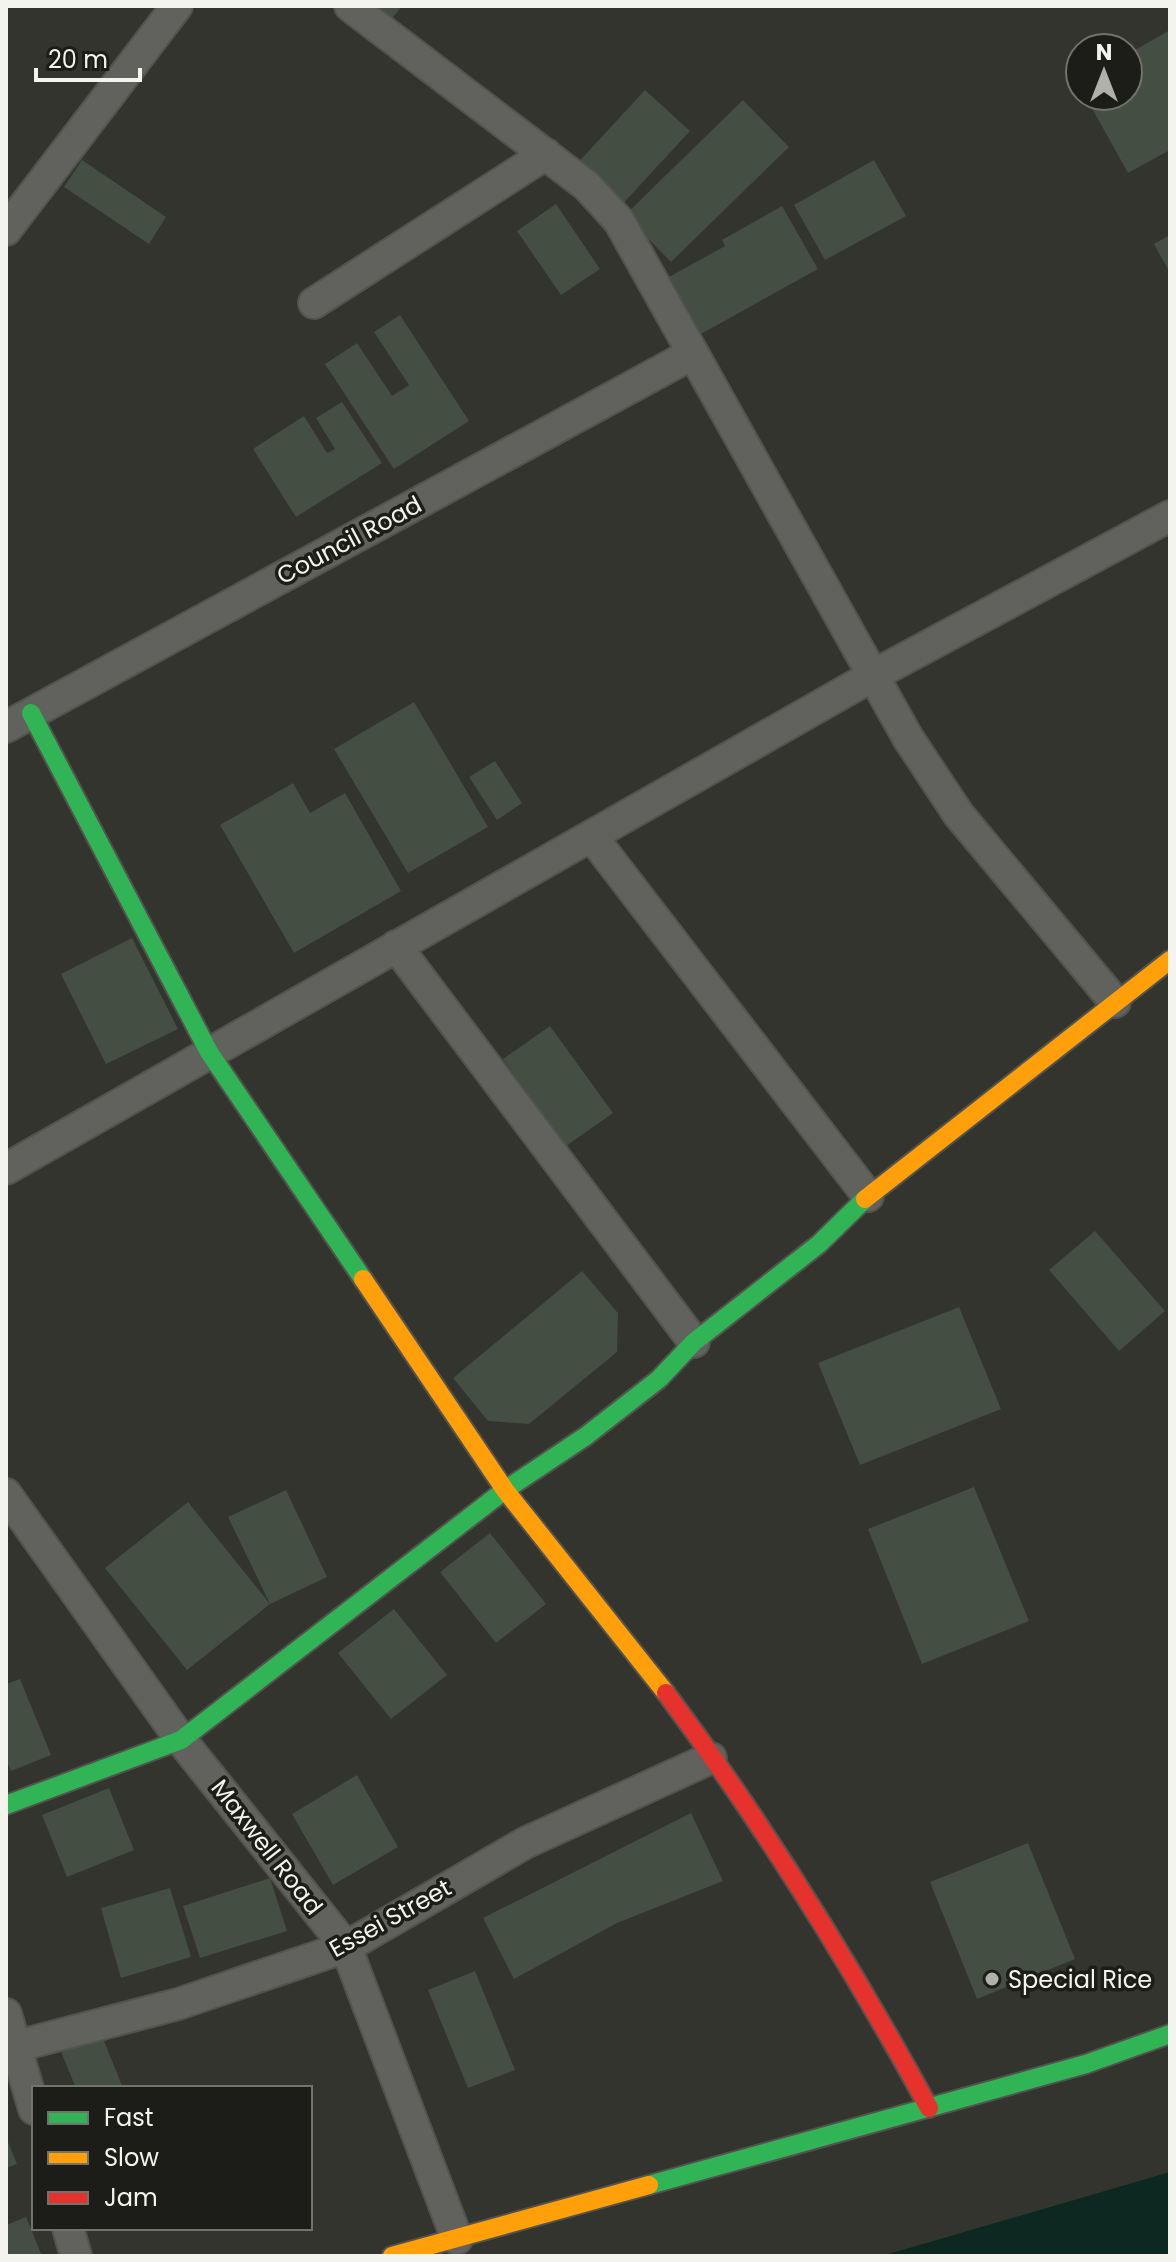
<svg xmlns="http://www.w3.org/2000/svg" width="1176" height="2262" font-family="Poppins,sans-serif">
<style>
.water{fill:#0d2821}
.building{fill:#444e42}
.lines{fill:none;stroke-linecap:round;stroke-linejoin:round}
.street-casing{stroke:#52534e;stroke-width:34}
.fast-casing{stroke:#52534e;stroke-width:22}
.slow-casing{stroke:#52534e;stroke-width:22}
.jam-casing{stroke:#52534e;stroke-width:22}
.street{stroke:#61615e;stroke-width:30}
.fast{stroke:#30b455;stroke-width:18}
.slow{stroke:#ff9f0a;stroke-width:18}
.jam{stroke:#e5322d;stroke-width:18}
.poi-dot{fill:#b0b1ab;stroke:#1c1d18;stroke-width:3}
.labels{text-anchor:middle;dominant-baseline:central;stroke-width:7;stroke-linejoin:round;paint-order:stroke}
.street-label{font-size:24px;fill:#f3f4ee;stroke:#1c1d18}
.poi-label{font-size:24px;fill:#f3f4ee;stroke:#1c1d18;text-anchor:start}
</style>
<rect width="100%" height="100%" fill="#33342e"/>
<path class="water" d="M 1170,2172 L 1170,2256 L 882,2256 Z"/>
<path class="building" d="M 363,6 L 402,6 L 387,25 Z
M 1170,30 L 1170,150 L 1128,173 L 1085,96 L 1128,96 L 1128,54 Z
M 645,90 L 690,131 L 618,209 L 573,168 Z
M 743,100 L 789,147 L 671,262 L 625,215 Z
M 82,160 L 166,217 L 149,244 L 64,187 Z
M 874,160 L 906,216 L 825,260 L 794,205 Z
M 556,204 L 600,269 L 561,295 L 517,231 Z
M 782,206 L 818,269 L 701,334 L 669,277 L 725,246 L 722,240 Z
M 1170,235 L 1170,273 L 1154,244 Z
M 400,315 L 469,421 L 394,469 L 325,364 L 357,343 L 392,396 L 409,385 L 374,332 Z
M 342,402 L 382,463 L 296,517 L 253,449 L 304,416 L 327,453 L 335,449 L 316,418 Z
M 414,702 L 488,827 L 408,873 L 334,749 Z
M 495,761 L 522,803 L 497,820 L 469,777 Z
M 293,783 L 310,813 L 345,793 L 401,891 L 294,953 L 220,825 Z
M 132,938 L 178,1029 L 106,1064 L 61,974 Z
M 550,1026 L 613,1113 L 566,1146 L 503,1059 Z
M 1095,1231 L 1165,1311 L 1119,1351 L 1049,1270 Z
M 582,1271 L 618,1313 L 617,1352 L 529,1424 L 488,1421 L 453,1378 Z
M 959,1307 L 1001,1409 L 860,1465 L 818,1363 Z
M 974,1487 L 1029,1621 L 922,1664 L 868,1529 Z
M 286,1490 L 327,1577 L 270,1604 L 187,1670 L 105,1568 L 188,1502 L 270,1604 L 228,1517 Z
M 490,1533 L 546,1604 L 496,1643 L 440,1572 Z
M 394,1609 L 447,1675 L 391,1719 L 338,1653 Z
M 20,1679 L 51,1755 L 11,1771 L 6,1760 L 6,1684 Z
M 357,1775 L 398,1847 L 333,1885 L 292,1814 Z
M 109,1788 L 134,1850 L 67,1877 L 42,1815 Z
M 691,1813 L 723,1881 L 617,1923 L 514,1979 L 483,1918 Z
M 1028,1843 L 1075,1959 L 977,1999 L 930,1882 Z
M 270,1878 L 287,1931 L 200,1958 L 183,1906 Z
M 170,1888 L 191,1957 L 121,1978 L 101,1908 Z
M 475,1971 L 515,2070 L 468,2088 L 428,1990 Z
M 102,2036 L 123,2088 L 76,2088 L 61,2052 Z
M 6,2137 L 17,2164 L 6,2168 Z
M 26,2217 L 42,2256 L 6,2256 L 6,2225 Z"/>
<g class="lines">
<g class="street-casing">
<path id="street" d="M 350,6 L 587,186 L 619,221 L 908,738 L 959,815 L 1115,1002
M 6,230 L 177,6
M 314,303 L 546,154
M 6,727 L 692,354
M 593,838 L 868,1196
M 396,946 L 694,1342
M 6,1169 L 874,675 L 1170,516
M 6,1494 L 181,1740 L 346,1947 L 457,2239
M 6,2014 L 34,2109
M 6,2049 L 178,2004 L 346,1947 L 525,1843 L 711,1758
M 68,2228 L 76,2256"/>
</g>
<g class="fast-casing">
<path id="fast" d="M 31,713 L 209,1052 L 363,1279
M 6,1805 L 181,1740 L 505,1490 L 586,1436 L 659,1379 L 694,1342 L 819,1244 L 865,1199
M 649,2185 L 1086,2064 L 1170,2034"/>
</g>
<g class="slow-casing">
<path id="slow" d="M 865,1199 L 1170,960
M 363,1279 L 505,1490 L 666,1693
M 392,2256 L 649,2185"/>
</g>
<g class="jam-casing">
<path id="jam" d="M 666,1693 C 764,1825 850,1963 929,2108"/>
</g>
<use href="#street" class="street"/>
<use href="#fast" class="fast"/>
<use href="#slow" class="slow"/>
<use href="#jam" class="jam"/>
</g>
<circle class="poi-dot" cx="992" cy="1979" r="8"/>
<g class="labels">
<g class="street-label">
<text transform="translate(349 540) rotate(-28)">Council Road</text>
<text transform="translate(267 1847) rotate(52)">Maxwell Road</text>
<text transform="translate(390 1918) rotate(-29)">Essei Street</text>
</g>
<g class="poi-label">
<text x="1008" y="1979">Special Rice</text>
</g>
</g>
<rect width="1176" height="2262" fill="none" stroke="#f3f4ee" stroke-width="16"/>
<rect x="32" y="2086" width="280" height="144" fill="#1c1d18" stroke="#72736e" stroke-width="2"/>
<rect x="48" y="2112" width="40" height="12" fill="#30b455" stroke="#72736e" stroke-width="2"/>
<text x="104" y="2126" font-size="24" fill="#f3f4ee">Fast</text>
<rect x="48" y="2152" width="40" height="12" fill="#ff9f0a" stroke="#72736e" stroke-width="2"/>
<text x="104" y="2166" font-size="24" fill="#f3f4ee">Slow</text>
<rect x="48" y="2192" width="40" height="12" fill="#e5322d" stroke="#72736e" stroke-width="2"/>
<text x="104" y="2206" font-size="24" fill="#f3f4ee">Jam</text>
<g transform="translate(1104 72)"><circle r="38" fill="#1c1d18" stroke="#72736e" stroke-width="2"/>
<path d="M0-6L14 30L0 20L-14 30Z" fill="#b0b1ab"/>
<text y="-12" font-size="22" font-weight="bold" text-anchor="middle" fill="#f3f4ee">N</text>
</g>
<path d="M36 68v12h104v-12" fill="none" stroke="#f3f4ee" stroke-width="4"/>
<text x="48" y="68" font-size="24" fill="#f3f4ee" stroke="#1c1d18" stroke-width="6" paint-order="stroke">20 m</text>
</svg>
